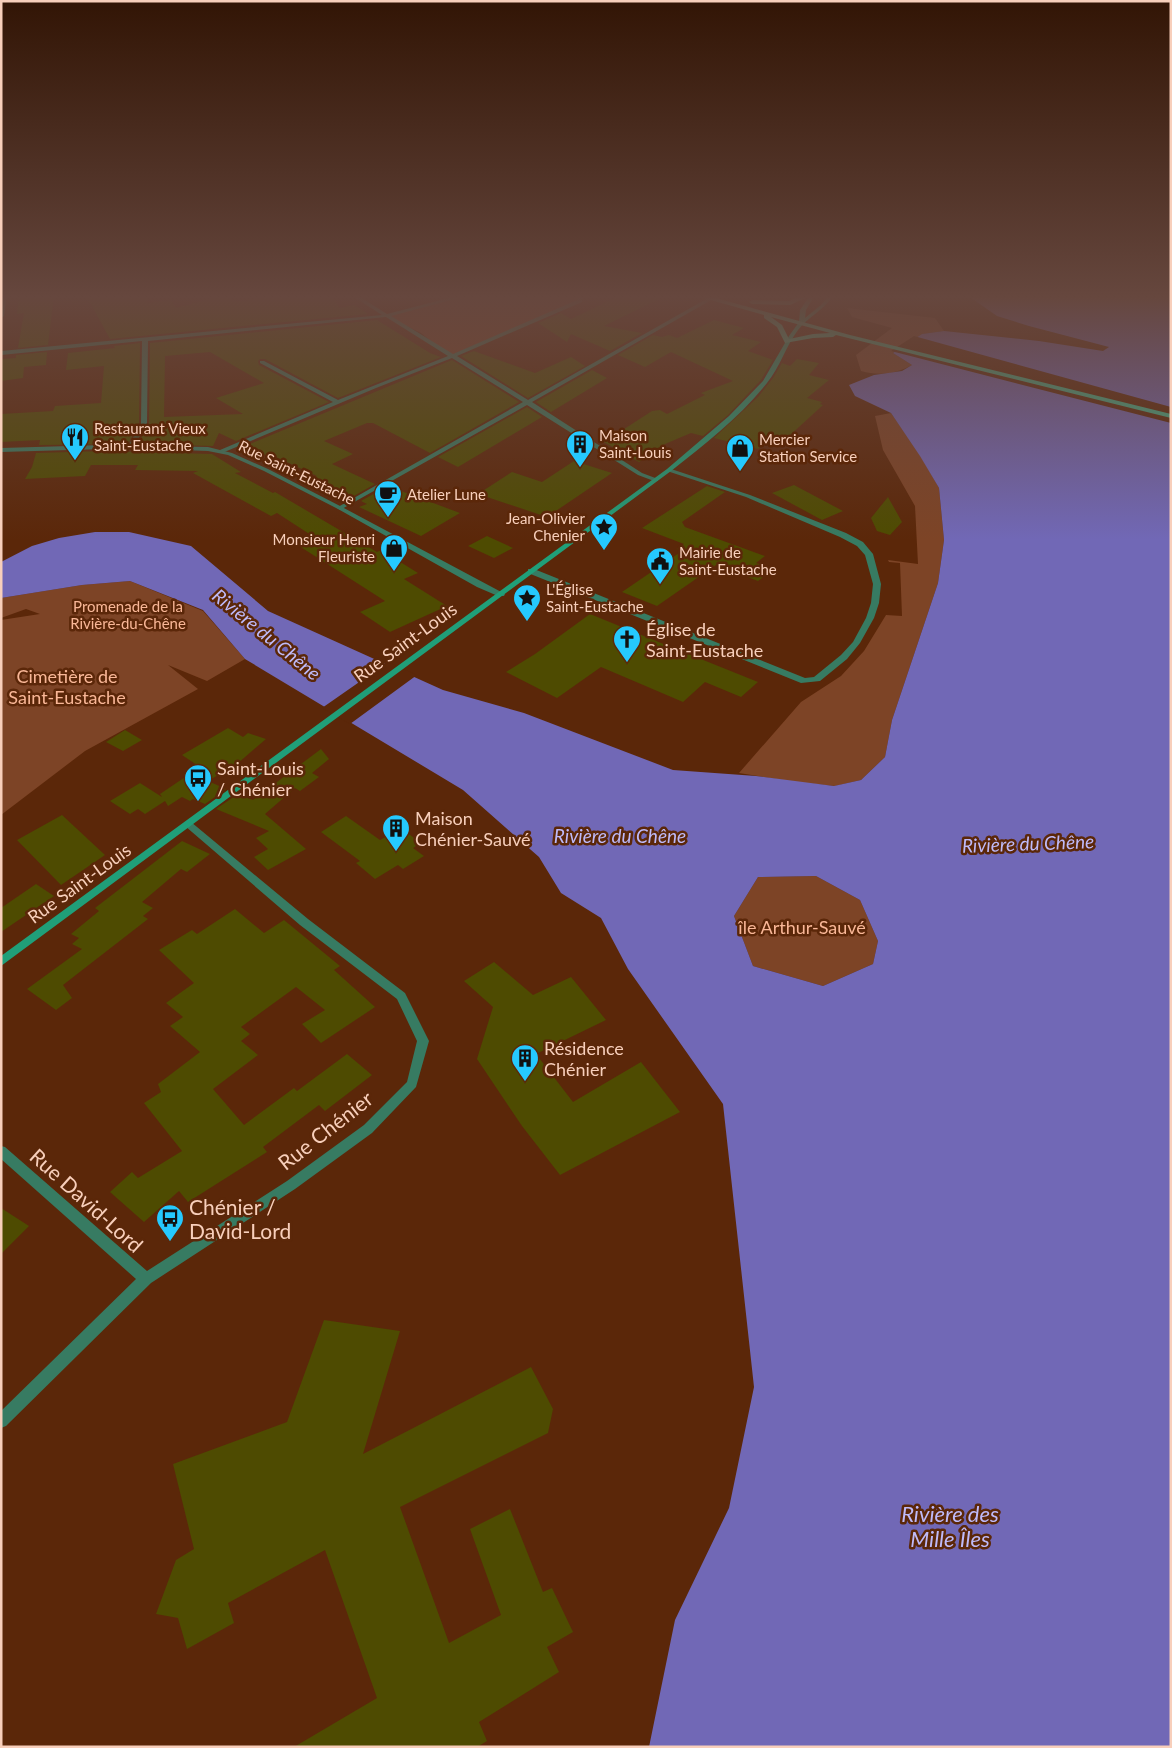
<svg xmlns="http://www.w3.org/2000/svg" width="1172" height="1748" font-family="Lato,sans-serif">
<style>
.green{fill:#7d4426}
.water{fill:#7168b6;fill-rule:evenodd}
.pier{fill:#5b2709}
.building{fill:#4e4b01;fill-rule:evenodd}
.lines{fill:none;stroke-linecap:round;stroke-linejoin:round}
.minor{fill:#377b62;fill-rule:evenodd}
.tertiary{fill:#377b62;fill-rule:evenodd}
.secondary{fill:#209f79;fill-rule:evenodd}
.primary{fill:#40b58e;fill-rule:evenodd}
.labels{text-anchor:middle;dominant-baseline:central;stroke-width:5;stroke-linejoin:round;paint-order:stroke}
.far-poi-label{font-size:15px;fill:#f8cfbb;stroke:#5b2709;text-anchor:start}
.far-street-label{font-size:15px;fill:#f8cfbb;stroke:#5b2709}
.far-park-label{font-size:15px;fill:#f9b797;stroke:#5b2709}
.poi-label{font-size:18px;fill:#f8cfbb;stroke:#5b2709;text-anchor:start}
.street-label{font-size:18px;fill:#f8cfbb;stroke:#5b2709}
.park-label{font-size:18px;fill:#f9b797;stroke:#5b2709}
.water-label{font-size:19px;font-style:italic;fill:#bebaf9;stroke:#5b2709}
.near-street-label{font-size:21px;fill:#f8cfbb;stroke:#5b2709}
.near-poi-label{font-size:21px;fill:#f8cfbb;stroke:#5b2709;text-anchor:start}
.near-water-label{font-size:22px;font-style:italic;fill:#bebaf9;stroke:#5b2709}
</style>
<rect width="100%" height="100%" fill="#5b2709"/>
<path class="green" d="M 468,295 L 580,295 L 580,301 L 449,356 L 421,333 L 385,316 Z
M 847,308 L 935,318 L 944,331 L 922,334 L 893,353 L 912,365 C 896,374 879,376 861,371 L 856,355 L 892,328 L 852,317 Z
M 891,413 L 919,453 L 939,488 L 944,540 L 938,583 L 892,720 L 885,757 L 861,780 L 835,786 L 795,782 L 739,773 L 801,702 L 841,676 L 864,651 L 886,615 L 902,616 L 900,563 L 889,562 L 888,560 L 918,564 L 915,506 L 883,450 L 875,416 Z
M 130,581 L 203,611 L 245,659 L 207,681 L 168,665 L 198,689 L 85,751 L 1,815 L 1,620 L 40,614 L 26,609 L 1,618 L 1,598 L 82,585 Z
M 816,876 L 860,900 L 878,941 L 873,964 L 823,986 L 753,966 L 734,916 L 758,877 Z"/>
<path class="water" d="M 967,295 L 1171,295 L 1171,1747 L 649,1747 L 675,1620 L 729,1508 L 754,1387 L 723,1104 L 628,969 L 601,918 L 561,893 L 539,857 L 463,790 L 245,659 L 203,610 L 130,581 L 82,585 L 1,598 L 1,562 L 32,546 L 59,538 L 95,532 L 129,532 L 191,546 L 268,611 L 443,690 L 524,713 L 673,770 L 756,776 L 834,786 L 861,780 L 885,757 L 892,720 L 938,583 L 944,540 L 939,488 L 920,456 L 891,413 L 855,396 L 849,385 L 874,375 L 902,371 L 912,365 L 893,353 L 922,334 L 944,331 L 1039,341 L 1103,351 L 1109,347 L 1029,326 L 997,316 ZM 816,876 L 860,900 L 878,941 L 873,964 L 823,986 L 753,966 L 734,916 L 758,877 Z"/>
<path class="pier" d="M 914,336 L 1171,407 L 1171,423 L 891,351 Z
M 388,662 L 417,675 L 350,724 L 322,708 Z"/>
<path class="building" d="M 19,295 L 54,295 L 48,345 L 18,348 L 24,313 L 17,314 Z
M 86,295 L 147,295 L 147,303 L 171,300 L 176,308 L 224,295 L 237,302 L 275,295 L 331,295 L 340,308 L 354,305 L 368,314 L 110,339 Z
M 621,295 L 667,295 L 604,326 L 642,333 L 610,351 L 571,334 L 567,342 L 538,323 L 561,313 L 571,319 Z
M 377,320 L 430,353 L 441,357 L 338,398 L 265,359 L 260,359 L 258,361 L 259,365 L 329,402 L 236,441 L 219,433 L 213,446 L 138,444 L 149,423 L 150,343 ZM 210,352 L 264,383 L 216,398 L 243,414 L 164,417 L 165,356 Z
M 714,320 L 744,328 L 732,335 L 761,342 L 748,351 L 773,360 L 761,380 L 728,415 L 703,436 L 691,433 L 665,444 L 639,462 L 604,442 L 652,411 L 660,410 L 667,414 L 705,395 L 701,393 L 733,381 L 671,352 L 645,367 L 618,355 L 653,335 L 662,337 L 669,335 L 677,338 Z
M 140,343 L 139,423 L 128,444 L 39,445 L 40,440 L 1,442 L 1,414 L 53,411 L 55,406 L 101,403 L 104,366 L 66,370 L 68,353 L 115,348 L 114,346 Z
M 474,351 L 535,373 L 571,357 L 585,366 L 528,398 L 461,356 Z
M 47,352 L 46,365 L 24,367 L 23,378 L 1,381 L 1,359 L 16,358 L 16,355 Z
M 797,359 L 819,363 L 809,375 L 829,380 L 807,398 L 822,402 L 820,404 L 823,405 L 787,438 L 773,435 L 758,449 L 714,438 L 758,397 L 773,378 L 782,363 L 790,366 Z
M 452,360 L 519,402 L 430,453 L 373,423 L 367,423 L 324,441 L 353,454 L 332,464 L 375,484 L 352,497 L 313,478 L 317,476 L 276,457 L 272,458 L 245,446 Z
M 592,370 L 607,378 L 551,412 L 536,402 Z
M 527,407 L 542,417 L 458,467 L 438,457 Z
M 104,451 L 212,454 L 241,472 L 235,473 L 273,493 L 275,492 L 377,552 L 381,550 L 418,573 L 404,579 L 447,606 L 390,632 L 360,612 L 385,601 L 296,544 L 314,537 L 277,513 L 271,516 L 193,473 L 198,471 L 135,470 L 138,465 L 91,465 L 85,476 L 25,479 L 32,467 L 36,453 Z
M 574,461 L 612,473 L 547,517 L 478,494 L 512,472 L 542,482 Z
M 794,485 L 843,511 L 822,520 L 772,493 Z
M 707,486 L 725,492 L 682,522 L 685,527 L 765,556 L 756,563 L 774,569 L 758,581 L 716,565 L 657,606 L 622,592 L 682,551 L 677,549 L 684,544 L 642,528 Z
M 384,488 L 389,490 L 393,488 L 460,513 L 421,536 L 359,507 L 367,504 L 361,501 Z
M 888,497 L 902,522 L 890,535 L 877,531 L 871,518 Z
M 487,536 L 513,548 L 494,558 L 468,546 Z
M 590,614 L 666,645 L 758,682 L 741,697 L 705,682 L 683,702 L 601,667 L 557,698 L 506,672 L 535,654 Z
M 228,728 L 243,737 L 248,733 L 266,739 L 237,764 L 208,781 L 226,789 L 205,804 L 193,799 L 190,801 L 182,797 L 168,806 L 165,801 L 145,814 L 138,809 L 130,814 L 110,801 L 140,783 L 162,797 L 160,794 L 200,767 L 182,755 Z
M 125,730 L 142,740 L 123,751 L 106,742 Z
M 321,749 L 329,759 L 312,773 L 319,777 L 300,791 L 295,788 L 265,814 L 306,849 L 268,870 L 254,857 L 268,849 L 256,838 L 269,831 L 216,809 L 238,794 L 253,800 Z
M 62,815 L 105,855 L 61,885 L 17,840 Z
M 346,816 L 380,840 L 389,835 L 401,835 L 406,832 L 421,843 L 413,848 L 424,856 L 403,869 L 398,865 L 375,879 L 356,863 L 360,861 L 321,832 Z
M 182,841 L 210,854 L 187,872 L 181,869 L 142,902 L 153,908 L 143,916 L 148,919 L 63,985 L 72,998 L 56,1010 L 27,989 L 82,949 L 72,944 L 79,938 L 71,934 L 99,911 L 95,908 Z
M 36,884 L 54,896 L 1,932 L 1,908 Z
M 235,909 L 264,933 L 284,920 L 340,966 L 334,970 L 375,1007 L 321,1043 L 302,1024 L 325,1010 L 296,987 L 241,1027 L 250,1034 L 241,1041 L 258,1055 L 213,1089 L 244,1125 L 294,1088 L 297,1091 L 347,1054 L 372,1075 L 325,1111 L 319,1105 L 263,1147 L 267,1152 L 188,1202 L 179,1191 L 144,1222 L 110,1192 L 132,1172 L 138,1178 L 182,1151 L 144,1103 L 161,1092 L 158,1084 L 200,1052 L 170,1026 L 183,1017 L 166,1003 L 194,983 L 159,950 L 192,930 L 197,934 Z
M 494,962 L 533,995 L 571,977 L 606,1020 L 536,1054 L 573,1102 L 641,1062 L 680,1112 L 560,1175 L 522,1126 L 477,1059 L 493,1007 L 464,981 Z
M 1,1208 L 29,1226 L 1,1254 Z
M 324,1320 L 400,1331 L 363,1454 L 531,1367 L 553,1409 L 548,1433 L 400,1507 L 449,1643 L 501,1615 L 470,1529 L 510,1509 L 543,1592 L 552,1588 L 573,1632 L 547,1647 L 559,1672 L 479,1722 L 487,1741 L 477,1747 L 294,1747 L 377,1698 L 325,1550 L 228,1603 L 234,1623 L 187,1649 L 178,1618 L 156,1614 L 176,1560 L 194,1549 L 173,1464 L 287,1422 Z"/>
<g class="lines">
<path class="minor" d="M 2,295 L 7,295 L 4,316 L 1,318 Z
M 351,295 L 357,295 L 387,314 L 460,295 L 470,295 L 391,316 L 453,354 L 577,300 L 577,295 L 583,295 L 582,302 L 457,356 L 528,400 L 708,298 L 713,299 L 532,402 L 642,473 L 658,479 L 658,481 L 654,481 L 638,475 L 527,405 L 340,510 L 337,508 L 338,507 L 523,402 L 452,358 L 376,388 L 222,453 L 219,451 L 220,450 L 333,402 L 260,363 L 260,361 L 264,361 L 338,400 L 448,356 L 386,317 L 148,341 L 147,423 L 134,447 L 131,449 L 128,447 L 141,423 L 142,341 L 1,355 L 1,351 L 382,315 Z
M 667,469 L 671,469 L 750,495 L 846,533 L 863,542 L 873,554 L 881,584 L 879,603 L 874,618 L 860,643 L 847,659 L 820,681 L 801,683 L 528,573 L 528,569 L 534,569 L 805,678 L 814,677 L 841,655 L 853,642 L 866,618 L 871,603 L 873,584 L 865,555 L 857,546 L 840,537 L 746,497 L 667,471 Z
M 188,821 L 191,822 L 308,919 L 405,993 L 429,1041 L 416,1087 L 372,1133 L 295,1189 L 151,1283 L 6,1426 L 1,1428 L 1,1411 L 136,1279 L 1,1159 L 1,1146 L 5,1147 L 147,1271 L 287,1181 L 364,1125 L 407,1082 L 417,1041 L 397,999 L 300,925 L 185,826 L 183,824 Z"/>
<path class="tertiary" d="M 104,445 L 208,447 L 232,453 L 268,469 L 342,507 L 505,594 L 504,596 L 498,596 L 477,587 L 338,509 L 264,471 L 228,455 L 208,451 L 181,450 L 104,449 L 1,452 L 1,448 Z"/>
<path class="secondary" d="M 810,295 L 815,295 L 806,310 L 805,318 L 821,305 L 829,295 L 834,295 C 824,310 809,316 798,330 C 786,346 780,367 767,383 C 740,417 705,444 671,471 L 1,966 L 1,956 L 667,469 L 729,416 L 763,381 L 789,336 L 799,322 L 800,310 Z"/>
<path class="primary" d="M 693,295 L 705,295 L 850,335 L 1171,414 L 1171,418 L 836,335 L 833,337 L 813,338 L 785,343 L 777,327 L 764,318 L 764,315 ZM 771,317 L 830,333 L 813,334 L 789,339 L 782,325 Z
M 803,295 L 812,295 L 790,305 L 752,304 L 749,302 L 752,300 L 789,301 Z"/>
</g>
<linearGradient id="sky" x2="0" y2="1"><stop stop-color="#321505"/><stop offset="0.55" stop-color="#66473e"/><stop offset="1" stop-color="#66473e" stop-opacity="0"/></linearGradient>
<rect width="1172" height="540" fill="url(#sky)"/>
<defs>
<g id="restaurant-pin" transform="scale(1.4375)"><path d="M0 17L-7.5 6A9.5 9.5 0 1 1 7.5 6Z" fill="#25c9fe" stroke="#5b2709"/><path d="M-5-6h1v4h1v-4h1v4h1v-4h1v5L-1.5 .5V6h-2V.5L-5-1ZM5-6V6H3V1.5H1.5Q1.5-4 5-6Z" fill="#111"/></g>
<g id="building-pin" transform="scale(1.4375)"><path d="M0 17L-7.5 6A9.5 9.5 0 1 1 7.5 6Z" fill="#25c9fe" stroke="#5b2709"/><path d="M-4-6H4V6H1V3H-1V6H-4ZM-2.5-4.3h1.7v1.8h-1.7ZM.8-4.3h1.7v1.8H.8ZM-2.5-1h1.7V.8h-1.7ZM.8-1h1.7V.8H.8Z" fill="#111"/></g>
<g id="shop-pin" transform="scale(1.4375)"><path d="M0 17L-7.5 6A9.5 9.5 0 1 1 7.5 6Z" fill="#25c9fe" stroke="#5b2709"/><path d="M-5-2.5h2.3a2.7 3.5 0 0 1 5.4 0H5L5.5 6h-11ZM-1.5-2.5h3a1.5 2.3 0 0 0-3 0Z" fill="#111"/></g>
<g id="cafe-pin" transform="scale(1.4375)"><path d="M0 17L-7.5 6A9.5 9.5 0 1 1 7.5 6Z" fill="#25c9fe" stroke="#5b2709"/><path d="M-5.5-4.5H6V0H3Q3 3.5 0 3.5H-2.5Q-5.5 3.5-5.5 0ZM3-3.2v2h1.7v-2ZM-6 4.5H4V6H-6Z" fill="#111"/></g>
<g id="sight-pin" transform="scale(1.4375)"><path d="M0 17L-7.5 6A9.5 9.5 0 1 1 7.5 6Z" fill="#25c9fe" stroke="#5b2709"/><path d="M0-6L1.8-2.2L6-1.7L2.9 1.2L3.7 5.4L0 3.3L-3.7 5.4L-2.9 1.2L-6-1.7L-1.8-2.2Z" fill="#111"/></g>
<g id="civic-pin" transform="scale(1.4375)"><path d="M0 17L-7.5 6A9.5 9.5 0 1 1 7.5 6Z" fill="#25c9fe" stroke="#5b2709"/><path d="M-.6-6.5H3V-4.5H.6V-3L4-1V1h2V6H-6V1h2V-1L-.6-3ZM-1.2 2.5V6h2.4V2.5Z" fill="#111"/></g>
<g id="church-pin" transform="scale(1.4375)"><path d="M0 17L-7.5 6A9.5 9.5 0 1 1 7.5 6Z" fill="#25c9fe" stroke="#5b2709"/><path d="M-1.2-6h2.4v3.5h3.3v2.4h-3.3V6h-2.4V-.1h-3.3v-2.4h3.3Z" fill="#111"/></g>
<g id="bus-pin" transform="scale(1.4375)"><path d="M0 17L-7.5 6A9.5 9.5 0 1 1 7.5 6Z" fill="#25c9fe" stroke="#5b2709"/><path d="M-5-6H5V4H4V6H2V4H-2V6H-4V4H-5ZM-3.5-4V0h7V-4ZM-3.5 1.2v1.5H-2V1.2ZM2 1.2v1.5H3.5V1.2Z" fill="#111"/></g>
</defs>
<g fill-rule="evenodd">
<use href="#restaurant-pin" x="75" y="437"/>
<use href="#building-pin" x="580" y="444"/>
<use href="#shop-pin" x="740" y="448"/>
<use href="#cafe-pin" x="388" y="494"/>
<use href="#sight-pin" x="604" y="527"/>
<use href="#shop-pin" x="394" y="548"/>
<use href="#civic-pin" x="660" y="561"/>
<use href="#sight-pin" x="527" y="598"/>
<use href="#church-pin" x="627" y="639"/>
<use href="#bus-pin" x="198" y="778"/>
<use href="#building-pin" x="396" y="828"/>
<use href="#building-pin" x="525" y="1058"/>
<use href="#bus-pin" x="170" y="1218"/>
</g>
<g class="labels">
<g class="far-poi-label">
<text x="94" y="428">Restaurant Vieux<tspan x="94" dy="17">Saint-Eustache</tspan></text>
<text x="599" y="435">Maison<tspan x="599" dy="17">Saint-Louis</tspan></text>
<text x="759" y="439">Mercier<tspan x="759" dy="17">Station Service</tspan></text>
<text x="407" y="494">Atelier Lune</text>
<text x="585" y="518" text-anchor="end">Jean-Olivier<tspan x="585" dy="17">Chenier</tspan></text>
<text x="375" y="539" text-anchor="end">Monsieur Henri<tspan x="375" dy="17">Fleuriste</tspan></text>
<text x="679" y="552">Mairie de<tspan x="679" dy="17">Saint-Eustache</tspan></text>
<text x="546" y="589">L'Église<tspan x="546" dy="17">Saint-Eustache</tspan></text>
</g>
<g class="far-street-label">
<text transform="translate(297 472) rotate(26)">Rue Saint-Eustache</text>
</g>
<g class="far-park-label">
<text x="128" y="606">Promenade de la<tspan x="128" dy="17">Rivière-du-Chêne</tspan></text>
</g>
<g class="poi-label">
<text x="646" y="629">Église de<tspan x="646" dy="21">Saint-Eustache</tspan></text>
<text x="217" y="768">Saint-Louis<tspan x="217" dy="21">/ Chénier</tspan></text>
<text x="415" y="818">Maison<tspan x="415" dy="21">Chénier-Sauvé</tspan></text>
<text x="544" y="1048">Résidence<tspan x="544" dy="21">Chénier</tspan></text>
</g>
<g class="street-label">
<text transform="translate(405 642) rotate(-36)">Rue Saint-Louis</text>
<text transform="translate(79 883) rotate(-36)">Rue Saint-Louis</text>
</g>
<g class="park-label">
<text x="67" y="676">Cimetière de<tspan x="67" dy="21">Saint-Eustache</tspan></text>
<text x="802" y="927">île Arthur-Sauvé</text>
</g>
<g class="water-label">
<text transform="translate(267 634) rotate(39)">Rivière du Chêne</text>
<text x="620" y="835">Rivière du Chêne</text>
<text transform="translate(1028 843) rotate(-2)">Rivière du Chêne</text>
</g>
<g class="near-street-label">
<text transform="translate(325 1130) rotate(-38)">Rue Chénier</text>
<text transform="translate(87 1200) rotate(42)">Rue David-Lord</text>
</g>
<g class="near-poi-label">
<text x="189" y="1206">Chénier /<tspan x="189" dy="24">David-Lord</tspan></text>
</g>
<g class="near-water-label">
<text x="950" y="1513">Rivière des<tspan x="950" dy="25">Mille Îles</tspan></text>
</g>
</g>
<rect width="1172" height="1748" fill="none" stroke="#f8cfbb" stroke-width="5"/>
</svg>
